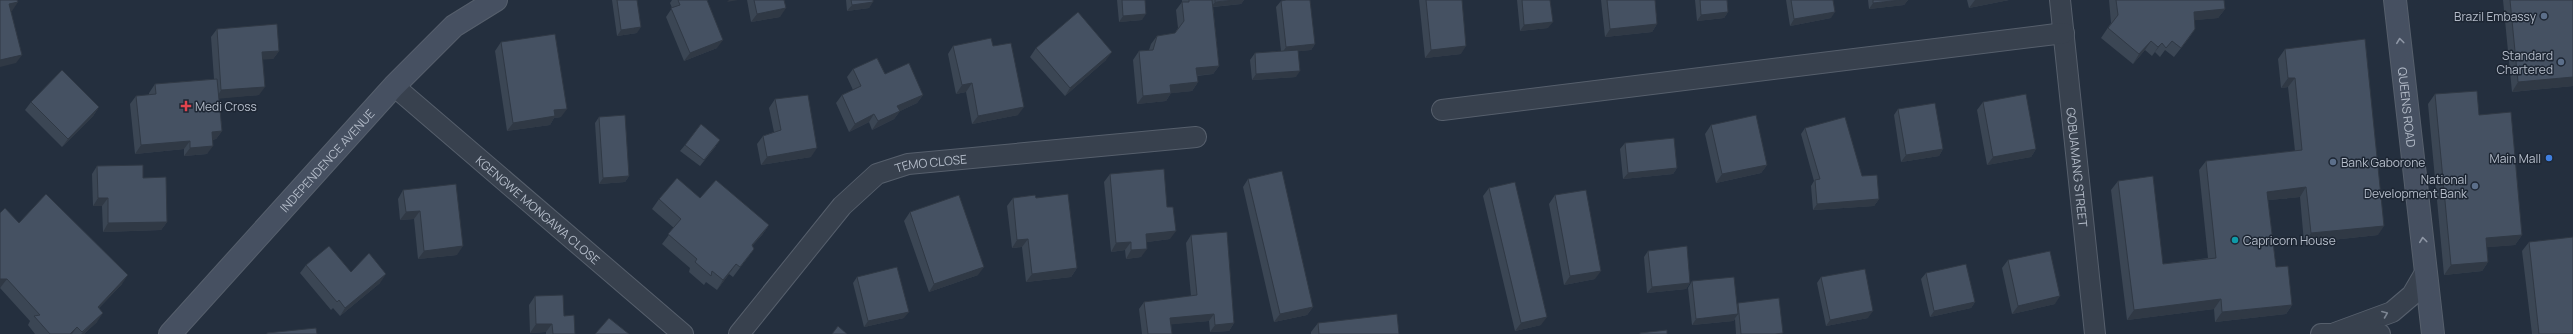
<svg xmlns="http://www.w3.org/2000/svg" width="2573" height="334" font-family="Manrope,sans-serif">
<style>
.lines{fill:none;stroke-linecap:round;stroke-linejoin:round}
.street-casing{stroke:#565f6c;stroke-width:22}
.secondary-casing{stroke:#565f6c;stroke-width:24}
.street{stroke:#38414e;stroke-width:20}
.secondary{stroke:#465061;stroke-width:22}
.wall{fill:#3b4654}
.shaded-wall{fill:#303945}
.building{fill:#455162;stroke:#303945}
.oneway{stroke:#8e96a5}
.oneway2{stroke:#7c8592}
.service-dot{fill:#5c6f8a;stroke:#1d2633;stroke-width:1.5}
.health-dot{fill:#e0444e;stroke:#1d2633;stroke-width:1.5}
.shop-dot{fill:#3f7fe0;stroke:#1d2633;stroke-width:1.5}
.culture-dot{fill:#0f9aa8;stroke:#1d2633;stroke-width:1.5}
.labels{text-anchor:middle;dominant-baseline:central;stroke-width:3;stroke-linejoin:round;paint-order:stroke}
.poi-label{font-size:12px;fill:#b4bcc9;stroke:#1d2633;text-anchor:end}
.street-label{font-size:12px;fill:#b4bcc9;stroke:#1d2633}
</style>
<rect width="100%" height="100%" fill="#242f3e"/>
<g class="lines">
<g class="street-casing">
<g id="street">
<path id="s1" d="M 2060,0 L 2095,334"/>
<path id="s2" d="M 394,86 L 683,334"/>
<path d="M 1442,110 L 2064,33"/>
<path d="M 2335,333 L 2392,312 L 2412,295 L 2426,271"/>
<path id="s3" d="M 739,334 L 842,206 L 877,174 L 908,164 L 1196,137"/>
<path d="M 2321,334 L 2380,334"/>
</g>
</g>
<g class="secondary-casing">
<g id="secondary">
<path id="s4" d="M 2395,0 L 2433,334"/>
<path id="s5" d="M 170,334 L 394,86 L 454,26 L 496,0"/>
</g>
</g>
<use href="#street" class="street"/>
<use href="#secondary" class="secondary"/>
</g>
<path class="wall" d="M 612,0 L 637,0 L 637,33 L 617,36 Z
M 672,0 L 707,0 L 717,48 L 684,61 L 666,17 L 672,8 L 670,3 Z
M 747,0 L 784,0 L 780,17 L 751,22 Z
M 846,0 L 873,0 L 869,8 L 847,11 Z
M 1117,0 L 1145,0 L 1142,20 L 1119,22 Z
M 1182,0 L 1244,0 L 1241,4 L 1213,7 L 1219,66 L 1213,74 L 1197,76 L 1198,82 L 1192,91 L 1171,93 L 1166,101 L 1137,104 L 1133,60 L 1139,51 L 1149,50 L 1151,44 L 1157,36 L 1175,33 L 1178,28 L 1176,10 L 1182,2 Z
M 1419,0 L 1462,0 L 1461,54 L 1425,58 Z
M 1517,0 L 1550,0 L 1548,28 L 1520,31 Z
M 1601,0 L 1655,0 L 1657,24 L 1652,32 L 1605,37 Z
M 1695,0 L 1727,0 L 1728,12 L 1724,18 L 1697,21 Z
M 1786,0 L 1833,0 L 1831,18 L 1790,26 Z
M 1868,0 L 1908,0 L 1904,5 L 1869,9 Z
M 1967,0 L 2009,0 L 1969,8 Z
M 2109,0 L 2224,0 L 2225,9 L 2218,18 L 2194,20 L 2195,29 L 2189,38 L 2174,57 L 2165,50 L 2160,57 L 2155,52 L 2152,56 L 2145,50 L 2133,64 L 2101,38 L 2111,23 Z
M 2503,0 L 2573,0 L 2573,86 L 2512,92 Z
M 1281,1 L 1315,44 L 1311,50 L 1298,51 L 1296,77 L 1252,80 L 1250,60 L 1255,53 L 1281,51 L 1276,7 Z
M 217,29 L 279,51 L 273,59 L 263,59 L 259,95 L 219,98 L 222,131 L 216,139 L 212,140 L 207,154 L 184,156 L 184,149 L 135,154 L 130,104 L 136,96 L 149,95 L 149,93 L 155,84 L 214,79 L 211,37 Z
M 501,42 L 561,117 L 554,118 L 550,125 L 507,131 L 495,51 Z
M 953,46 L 993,46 L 1018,115 L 972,124 L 966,92 L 956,94 L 948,54 Z
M 1036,48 L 1106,60 L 1065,96 L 1030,57 Z
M 2285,49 L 2378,235 L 2304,243 L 2300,197 L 2268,200 L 2276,267 L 2292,305 L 2286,314 L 2215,322 L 2214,309 L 2127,320 L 2111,190 L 2118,181 L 2163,264 L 2208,258 L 2199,170 L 2206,161 L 2295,151 L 2288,87 L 2281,88 L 2278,59 Z
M 853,69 L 885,74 L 923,95 L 917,103 L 900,111 L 894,119 L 872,130 L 869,122 L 849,132 L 836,103 L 842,95 L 853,90 L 847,77 Z
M 2435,94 L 2479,115 L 2522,235 L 2515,245 L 2487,247 L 2488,262 L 2482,271 L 2444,275 L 2428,104 Z
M 775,99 L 811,157 L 761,165 L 757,144 L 763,136 L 774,132 L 769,108 Z
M 31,102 L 99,107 L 93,116 L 62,147 L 25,110 Z
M 1983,102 L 2036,149 L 2031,157 L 1987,165 L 1977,110 Z
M 1898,109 L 1943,149 L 1939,156 L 1901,162 L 1894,115 Z
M 599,117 L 629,176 L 625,182 L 599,184 L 595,123 Z
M 1711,125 L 1767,165 L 1761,173 L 1716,183 L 1705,134 Z
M 1805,128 L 1879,199 L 1874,206 L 1813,210 L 1811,186 L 1814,181 L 1801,134 Z
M 1625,143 L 1677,168 L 1673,174 L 1623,179 L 1620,149 Z
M 685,145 L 716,146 L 700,166 L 680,151 Z
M 97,166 L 143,178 L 167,222 L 161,230 L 103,232 L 102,206 L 93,206 L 92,174 Z
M 1110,174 L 1170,239 L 1147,242 L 1141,257 L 1126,259 L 1125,250 L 1111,252 L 1104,182 Z
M 1248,179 L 1313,307 L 1307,315 L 1274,322 L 1243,187 Z
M 1489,188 L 1541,325 L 1515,331 L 1483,196 Z
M 403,190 L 457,255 L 418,259 L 414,219 L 400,220 L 398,199 Z
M 1555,195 L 1595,279 L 1564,285 L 1549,204 Z
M 700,198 L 769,225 L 762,235 L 752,246 L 754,249 L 733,277 L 729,274 L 717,290 L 706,282 L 704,285 L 689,272 L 690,268 L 662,244 L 674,228 L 652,209 L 659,199 Z
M 1013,198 L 1036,198 L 1077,268 L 1071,277 L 1026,282 L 1022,247 L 1012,248 L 1007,206 Z
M 910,212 L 978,275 L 929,292 L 904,221 Z
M 19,223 L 122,284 L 99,308 L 97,322 L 84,334 L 35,334 L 28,325 L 30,321 L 0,288 Z
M 1191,235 L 1234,323 L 1229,331 L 1210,332 L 1209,321 L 1171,324 L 1172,334 L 1142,334 L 1139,309 L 1144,302 L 1191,296 L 1186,243 Z
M 2529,242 L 2573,334 L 2532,334 L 2522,251 Z
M 1648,251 L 1690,283 L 1686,289 L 1647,293 L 1644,257 Z
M 2008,260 L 2055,304 L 2012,314 L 2002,268 Z
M 306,265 L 351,272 L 380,283 L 340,316 L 333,308 L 331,310 L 300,273 Z
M 1926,273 L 1975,302 L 1971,308 L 1930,317 L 1921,279 Z
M 857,277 L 904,318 L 864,327 L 853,283 Z
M 1821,277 L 1868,318 L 1826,326 L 1817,283 Z
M 1692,281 L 1737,305 L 1738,303 L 1782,334 L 1736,334 L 1735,319 L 1733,321 L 1692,325 L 1688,288 Z
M 535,296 L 564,316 L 575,334 L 546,334 L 546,332 L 530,333 L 529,305 Z
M 1318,323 L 1399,334 L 1311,334 L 1311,332 Z"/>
<path class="shaded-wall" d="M 729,0 L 738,0 L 727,2 Z
M 1235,0 L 1244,0 L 1241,4 L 1211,7 L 1215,2 Z
M 1901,0 L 1908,0 L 1904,5 L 1869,9 L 1873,3 Z
M 1975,0 L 2009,0 L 1969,8 Z
M 18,2 L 12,11 L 4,13 L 9,4 Z
M 873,2 L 869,8 L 847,11 L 852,5 Z
M 786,8 L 780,17 L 751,22 L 757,14 Z
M 2225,9 L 2218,18 L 2187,21 L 2194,12 Z
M 1728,12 L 1724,18 L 1697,21 L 1701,15 Z
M 1835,12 L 1831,18 L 1790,26 L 1794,19 Z
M 1146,14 L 1142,20 L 1119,22 L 1123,16 Z
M 1553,22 L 1548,28 L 1520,31 L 1524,25 Z
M 1657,24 L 1652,32 L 1605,37 L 1610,29 Z
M 641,27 L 637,33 L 617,36 L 621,30 Z
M 723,40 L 717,48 L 684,61 L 690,53 Z
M 2151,41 L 2145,50 L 2133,64 L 2139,54 Z
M 2162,43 L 2155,52 L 2152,56 L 2158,47 Z
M 1315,44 L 1311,50 L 1282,53 L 1286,47 Z
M 1466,46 L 1461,54 L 1425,58 L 1431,50 Z
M 279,51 L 273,59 L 257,60 L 262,52 Z
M 1112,52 L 1106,60 L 1065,96 L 1070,88 Z
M 22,55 L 16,63 L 0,67 L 0,60 Z
M 1219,66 L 1213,74 L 1191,76 L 1196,68 Z
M 1300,71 L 1296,77 L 1252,80 L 1256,74 Z
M 2573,77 L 2573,86 L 2512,92 L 2518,82 Z
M 2288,78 L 2295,78 L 2288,87 L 2281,88 Z
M 1198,82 L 1192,91 L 1165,94 L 1170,85 Z
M 972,83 L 966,92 L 956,94 L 962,85 Z
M 265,87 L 259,95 L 216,99 L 221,90 Z
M 1171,93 L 1166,101 L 1137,104 L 1143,96 Z
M 923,95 L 917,103 L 892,115 L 897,106 Z
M 99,107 L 93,116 L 62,147 L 68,139 Z
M 1024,107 L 1018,115 L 972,124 L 978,116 Z
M 567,109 L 561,117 L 554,118 L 550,125 L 507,131 L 513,123 L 554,110 Z
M 900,111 L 894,119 L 872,130 L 878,121 Z
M 874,114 L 869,122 L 849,132 L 855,124 Z
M 222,131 L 216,139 L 206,140 L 212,132 Z
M 190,141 L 184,149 L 135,154 L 141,145 Z
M 213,146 L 207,154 L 184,156 L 190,148 Z
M 817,148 L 811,157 L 761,165 L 767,157 Z
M 1943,149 L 1939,156 L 1901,162 L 1906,155 Z
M 2036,149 L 2031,157 L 1987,165 L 1993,157 Z
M 1767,165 L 1761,173 L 1716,183 L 1722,174 Z
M 1677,168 L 1673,174 L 1623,179 L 1628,173 Z
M 629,176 L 625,182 L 599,184 L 603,178 Z
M 2306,187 L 2300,197 L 2260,201 L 2267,192 Z
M 98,198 L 108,198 L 102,206 L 93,206 Z
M 1879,199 L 1874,206 L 1813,210 L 1817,204 Z
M 420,211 L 414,219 L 400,220 L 406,212 Z
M 167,222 L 161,230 L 103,232 L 108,223 Z
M 769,225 L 762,235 L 745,254 L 752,245 Z
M 2384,226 L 2378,235 L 2304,243 L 2311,233 Z
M 1176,231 L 1170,239 L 1140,243 L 1146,234 Z
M 2522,235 L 2515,245 L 2479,248 L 2486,238 Z
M 1028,239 L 1022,247 L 1012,248 L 1017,240 Z
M 1131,242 L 1125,250 L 1111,252 L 1116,243 Z
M 463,246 L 457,255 L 418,259 L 424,251 Z
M 1147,249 L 1141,257 L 1126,259 L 1131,250 Z
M 2488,262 L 2482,271 L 2444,275 L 2451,265 Z
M 736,264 L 729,274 L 717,290 L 723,280 Z
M 984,267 L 978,275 L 929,292 L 934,284 Z
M 1077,268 L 1071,277 L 1026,282 L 1032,274 Z
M 1601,271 L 1595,279 L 1564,285 L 1570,276 Z
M 386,274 L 380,283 L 340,316 L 345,308 Z
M 128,275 L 122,284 L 91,316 L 98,307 Z
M 0,279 L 7,279 L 0,288 Z
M 1690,283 L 1686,289 L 1647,293 L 1652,287 Z
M 2060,296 L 2055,304 L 2012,314 L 2018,306 Z
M 2221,299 L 2214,309 L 2127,320 L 2134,310 Z
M 1975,302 L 1971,308 L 1930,317 L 1934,311 Z
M 2292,305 L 2286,314 L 2215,322 L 2222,312 Z
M 1313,307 L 1307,315 L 1274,322 L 1280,314 Z
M 1873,311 L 1868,318 L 1826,326 L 1830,320 Z
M 909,312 L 904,318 L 864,327 L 868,321 Z
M 103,313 L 97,322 L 84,334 L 81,334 Z
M 1214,314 L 1209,321 L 1165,325 L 1170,318 Z
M 1738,314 L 1733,321 L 1692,325 L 1696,319 Z
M 1547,317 L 1541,325 L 1515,331 L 1521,323 Z
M 1234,323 L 1229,331 L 1210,332 L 1215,325 Z
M 536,324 L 552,324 L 546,332 L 530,333 Z
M 77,327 L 72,334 L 70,334 Z"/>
<path class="building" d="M 0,0 L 17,0 L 18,2 L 9,4 L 22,55 L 0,60 Z
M 617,0 L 637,0 L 641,27 L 621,30 Z
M 678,0 L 707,0 L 723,40 L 690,53 L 671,8 L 680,5 Z
M 754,0 L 784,0 L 786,8 L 757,14 Z
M 851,0 L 873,0 L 873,2 L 852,5 Z
M 1122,0 L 1145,0 L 1146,14 L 1123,16 Z
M 1189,0 L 1212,0 L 1219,66 L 1196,68 L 1198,82 L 1170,85 L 1171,93 L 1143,96 L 1139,51 L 1153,50 L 1157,36 L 1175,33 L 1184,21 L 1182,2 L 1189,2 Z
M 1215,0 L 1235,0 L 1215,2 Z
M 1286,0 L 1310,0 L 1315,44 L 1286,47 L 1281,1 Z
M 1426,0 L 1462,0 L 1466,46 L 1431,50 Z
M 1522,0 L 1550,0 L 1553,22 L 1524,25 Z
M 1607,0 L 1655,0 L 1657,24 L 1610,29 Z
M 1700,0 L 1727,0 L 1728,12 L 1701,15 Z
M 1791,0 L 1833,0 L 1835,12 L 1794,19 Z
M 1873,0 L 1901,0 L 1873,3 Z
M 2116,0 L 2224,0 L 2225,9 L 2194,12 L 2195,29 L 2181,48 L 2172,41 L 2166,48 L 2162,43 L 2158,47 L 2151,41 L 2139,54 L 2108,28 L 2118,15 Z
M 2510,0 L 2573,0 L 2573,77 L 2518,82 Z
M 1078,12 L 1112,52 L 1070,88 L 1036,48 Z
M 277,24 L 279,51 L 262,52 L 265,87 L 221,90 L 217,29 Z
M 555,34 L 567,109 L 554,110 L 555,116 L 513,123 L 501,42 Z
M 991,38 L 993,46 L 1011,43 L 1024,107 L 978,116 L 972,83 L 962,85 L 953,46 Z
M 2365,39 L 2384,226 L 2311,233 L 2306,187 L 2267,192 L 2276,267 L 2288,266 L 2292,305 L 2222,312 L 2221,299 L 2134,310 L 2118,181 L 2153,176 L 2163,264 L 2216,258 L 2206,161 L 2302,150 L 2295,78 L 2288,78 L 2285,49 Z
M 1298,50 L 1300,71 L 1256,74 L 1255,53 Z
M 877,58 L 885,74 L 909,63 L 923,95 L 897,106 L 900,111 L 878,121 L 874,114 L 855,124 L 842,95 L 861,86 L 853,69 Z
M 62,70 L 99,107 L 68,139 L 31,102 Z
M 217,79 L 222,131 L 212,132 L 213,146 L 190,148 L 190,141 L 141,145 L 136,96 L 156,94 L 155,84 Z
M 2477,91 L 2479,115 L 2511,112 L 2522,235 L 2486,238 L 2488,262 L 2451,265 L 2435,94 Z
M 2026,94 L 2036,149 L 1993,157 L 1983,102 Z
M 808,95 L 817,148 L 767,157 L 763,136 L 781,130 L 775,99 Z
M 1935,103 L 1943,149 L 1906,155 L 1898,109 Z
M 625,115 L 629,176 L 603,178 L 599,117 Z
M 1756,115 L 1767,165 L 1722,174 L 1711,125 Z
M 1845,117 L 1862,176 L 1877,175 L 1879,199 L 1817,204 L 1815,180 L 1820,179 L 1805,128 Z
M 701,124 L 720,140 L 704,160 L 685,145 Z
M 1674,138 L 1677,168 L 1628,173 L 1625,143 Z
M 143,165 L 143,178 L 166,177 L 167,222 L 108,223 L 108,198 L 98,198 L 97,166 Z
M 1164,169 L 1167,207 L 1173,207 L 1176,231 L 1146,234 L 1147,249 L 1131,250 L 1131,242 L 1116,243 L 1110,174 Z
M 1282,171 L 1313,307 L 1280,314 L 1248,179 Z
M 677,178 L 700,198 L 716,180 L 769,225 L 752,245 L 754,249 L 740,267 L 736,264 L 723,280 L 712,271 L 711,276 L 695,262 L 697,259 L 668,234 L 681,219 L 659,199 Z
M 1515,182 L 1547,317 L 1521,323 L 1489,188 Z
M 456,184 L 463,246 L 424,251 L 420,211 L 406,212 L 403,190 Z
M 1586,190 L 1601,271 L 1570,276 L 1555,195 Z
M 46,194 L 128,275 L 98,307 L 103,313 L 82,332 L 77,327 L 70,334 L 50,334 L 34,316 L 40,315 L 7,279 L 0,279 L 0,213 L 5,208 L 19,223 Z
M 1068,194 L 1077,268 L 1032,274 L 1028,239 L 1017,240 L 1013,198 L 1035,195 L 1036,198 Z
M 959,195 L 984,267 L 934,284 L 910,212 Z
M 1227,232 L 1234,323 L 1215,325 L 1214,314 L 1170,318 L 1172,334 L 1148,334 L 1144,302 L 1197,295 L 1191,235 Z
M 2573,237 L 2573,334 L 2539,334 L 2529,242 Z
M 329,246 L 351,272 L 369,253 L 386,274 L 345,308 L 339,300 L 337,302 L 306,265 Z
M 1687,246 L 1690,283 L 1652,287 L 1648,251 Z
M 2050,251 L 2060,296 L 2018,306 L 2008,260 Z
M 1966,264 L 1975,302 L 1934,311 L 1926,273 Z
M 897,267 L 909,312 L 868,321 L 857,277 Z
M 1865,269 L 1873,311 L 1830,320 L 1821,277 Z
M 1734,277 L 1738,314 L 1696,319 L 1692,281 Z
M 563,295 L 564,316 L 574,315 L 575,334 L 553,334 L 552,324 L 536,324 L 535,296 Z
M 1779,298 L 1783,333 L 1775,334 L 1741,334 L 1738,303 Z
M 1397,314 L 1399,334 L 1319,334 L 1318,323 Z
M 609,318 L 629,334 L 595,334 Z
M 838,326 L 847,334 L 832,334 Z
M 316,328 L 317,334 L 267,334 L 267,333 Z
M 1667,330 L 1667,334 L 1640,334 L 1640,333 Z"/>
<defs><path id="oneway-chevron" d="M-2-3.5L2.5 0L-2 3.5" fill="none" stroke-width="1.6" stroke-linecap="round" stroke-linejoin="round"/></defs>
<g class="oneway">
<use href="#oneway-chevron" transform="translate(2400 41) rotate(-97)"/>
<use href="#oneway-chevron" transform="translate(2423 240) rotate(-97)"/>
</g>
<use class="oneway2" href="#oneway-chevron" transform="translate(2385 314) rotate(-22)"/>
<g class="service-dot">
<circle cx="2544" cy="16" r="4"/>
<circle cx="2561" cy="62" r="4"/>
<circle cx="2333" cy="162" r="4"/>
<circle cx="2475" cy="186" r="4"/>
</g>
<path class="health-dot" d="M184 100h4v4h4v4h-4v4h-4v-4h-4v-4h4z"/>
<circle class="shop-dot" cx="2549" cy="158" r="4"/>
<circle class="culture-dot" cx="2235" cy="240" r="4"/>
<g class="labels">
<g class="poi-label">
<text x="2536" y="16">Brazil Embassy</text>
<text x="2553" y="55">Standard<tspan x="2553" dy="14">Chartered</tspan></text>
<text x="195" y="106" text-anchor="start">Medi Cross</text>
<text x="2541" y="158">Main Mall</text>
<text x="2341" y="162" text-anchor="start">Bank Gaborone</text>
<text x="2467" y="179">National<tspan x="2467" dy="14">Development Bank</tspan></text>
<text x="2243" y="240" text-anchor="start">Capricorn House</text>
</g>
<g class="street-label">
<text stroke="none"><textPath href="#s4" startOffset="108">QUEENS ROAD</textPath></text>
<text stroke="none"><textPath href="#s5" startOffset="234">INDEPENDENCE AVENUE</textPath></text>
<text stroke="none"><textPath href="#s3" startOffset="267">TEMO CLOSE</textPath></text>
<text stroke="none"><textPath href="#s1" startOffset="168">GOBUAMANG STREET</textPath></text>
<text stroke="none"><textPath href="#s2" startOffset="190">KGENGWE MONGAWA CLOSE</textPath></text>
</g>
</g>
</svg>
